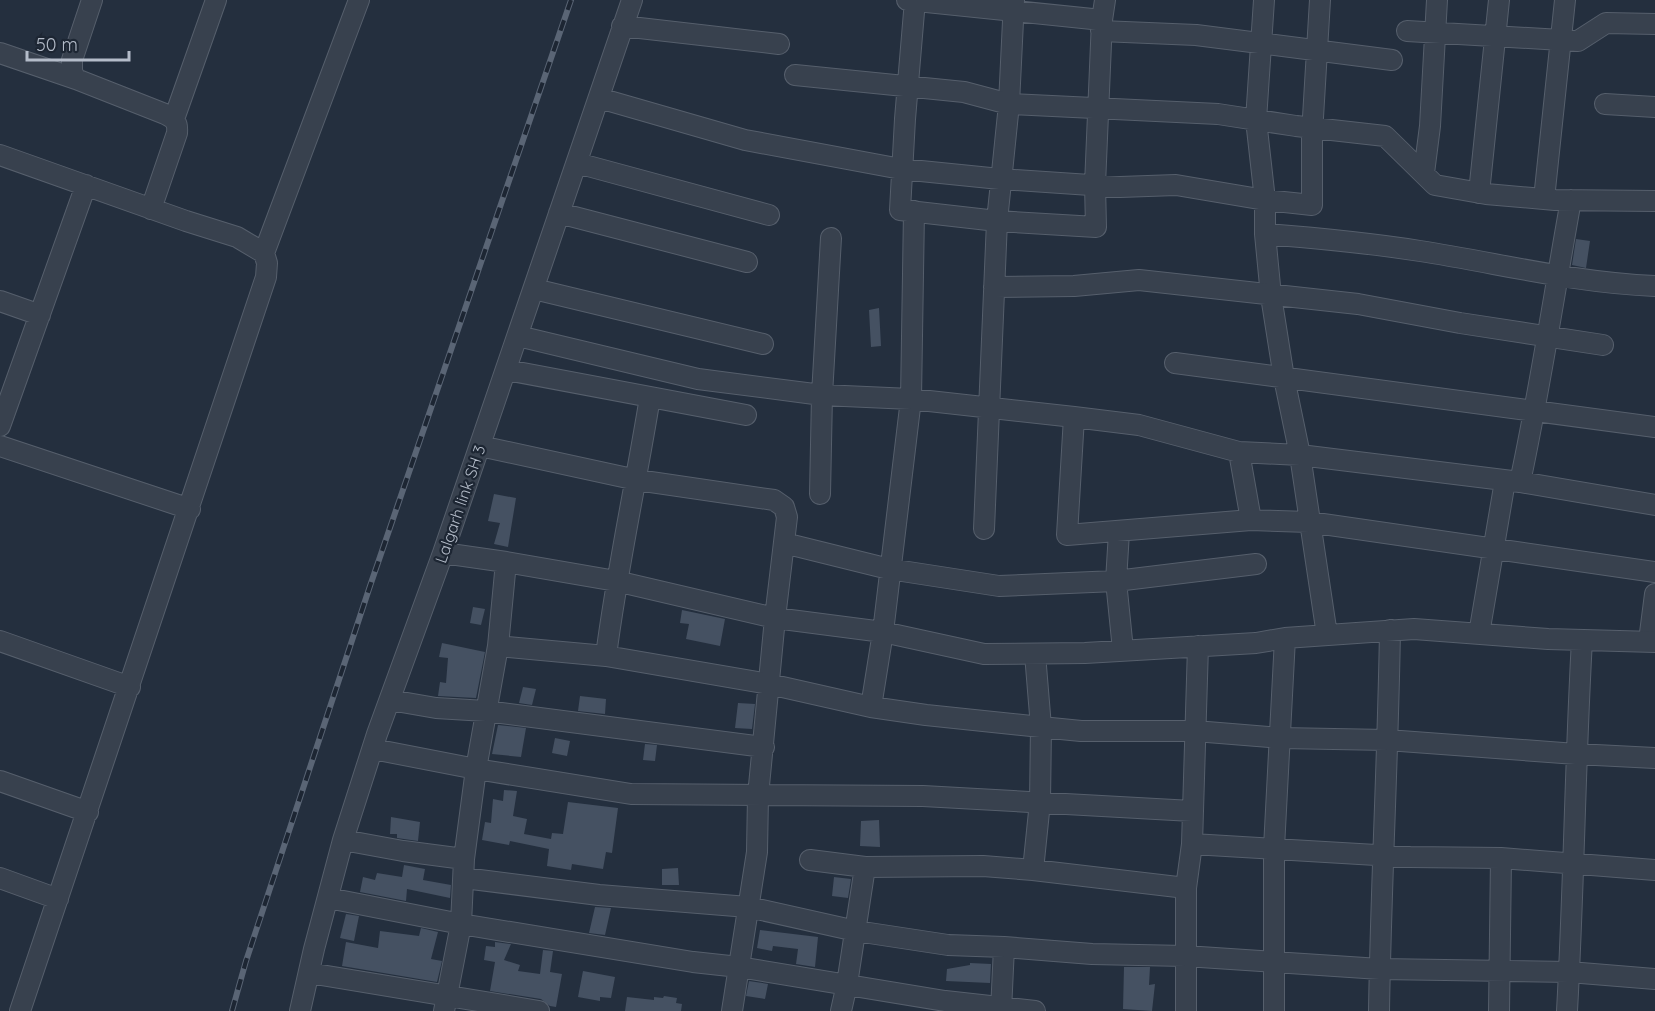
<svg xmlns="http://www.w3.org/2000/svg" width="1655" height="1011" font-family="Quicksand,sans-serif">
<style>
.building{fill:#455162}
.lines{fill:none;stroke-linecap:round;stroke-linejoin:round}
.minor-casing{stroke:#565f6c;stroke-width:22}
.minor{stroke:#38414e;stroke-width:20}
.rail-casing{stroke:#5a6575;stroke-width:6}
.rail{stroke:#1d2633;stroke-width:4;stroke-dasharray:11;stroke-linecap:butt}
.labels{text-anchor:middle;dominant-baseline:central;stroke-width:4.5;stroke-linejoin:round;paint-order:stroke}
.street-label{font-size:16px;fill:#b4bcc9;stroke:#1d2633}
</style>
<rect width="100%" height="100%" fill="#242f3e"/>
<path class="building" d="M 1576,239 L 1590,241 L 1586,268 L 1572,265 Z
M 879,308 L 881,346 L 871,347 L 869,310 Z
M 494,494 L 516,498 L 508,547 L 494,544 L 500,523 L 488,521 Z
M 473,607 L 485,609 L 481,625 L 470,623 Z
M 682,610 L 725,619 L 720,646 L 686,639 L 689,624 L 680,623 Z
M 442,643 L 485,652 L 476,698 L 438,696 L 440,682 L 446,683 L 448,658 L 439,657 Z
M 523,687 L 536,689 L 532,705 L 519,703 Z
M 580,696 L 606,699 L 605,714 L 578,711 Z
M 738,703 L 755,704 L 752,729 L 735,728 Z
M 498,725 L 526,728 L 521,757 L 492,754 Z
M 555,738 L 570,741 L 567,756 L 552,753 Z
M 645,744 L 657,745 L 655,761 L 643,760 Z
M 504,790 L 517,791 L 513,816 L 527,819 L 524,834 L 551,839 L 552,833 L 563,834 L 568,802 L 618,808 L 612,853 L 606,852 L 603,869 L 572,864 L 571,870 L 547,866 L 549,849 L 510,841 L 509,845 L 482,840 L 485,822 L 491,823 L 493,799 L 503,801 Z
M 391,817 L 420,822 L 418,841 L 397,838 L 397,834 L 390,834 Z
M 879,820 L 880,847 L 860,846 L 861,821 Z
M 404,865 L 425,869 L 423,880 L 451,885 L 450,898 L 407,889 L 406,901 L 360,892 L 363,877 L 375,880 L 377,873 L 402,877 Z
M 678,868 L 679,885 L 662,885 L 662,869 Z
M 834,877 L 851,879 L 848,898 L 832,896 Z
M 595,907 L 611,908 L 605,935 L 589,933 Z
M 346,914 L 359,916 L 354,941 L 340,938 Z
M 421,928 L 438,932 L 431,959 L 442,961 L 437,982 L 342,966 L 346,942 L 378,948 L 380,931 L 419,936 Z
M 760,930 L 818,937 L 815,967 L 796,964 L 798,949 L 773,946 L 772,951 L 757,948 Z
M 495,942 L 511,944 L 504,960 L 520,965 L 518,971 L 540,974 L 543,950 L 553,951 L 550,972 L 562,974 L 556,1007 L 550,1006 L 541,999 L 490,991 L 495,962 L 484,960 L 486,946 L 495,947 Z
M 970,963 L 991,964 L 990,983 L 946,981 L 947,969 L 970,965 Z
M 1124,967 L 1150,967 L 1149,985 L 1155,984 L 1152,1011 L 1123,1009 Z
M 583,971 L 615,977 L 611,998 L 600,997 L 600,1001 L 578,997 Z
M 749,981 L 768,984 L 765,999 L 746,996 Z
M 664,996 L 677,998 L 676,1003 L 682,1004 L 681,1011 L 625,1011 L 627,997 L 654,1000 L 654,997 L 663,998 Z"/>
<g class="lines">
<g class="minor-casing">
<path id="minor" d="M 92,0 L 72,60 L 72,72 L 76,79 L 165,114 C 175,119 178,122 177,133 L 151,209
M 907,0 L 1102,20
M 915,0 L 905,119 L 900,210 L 997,221 L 1096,227 L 1095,185 L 1102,20 L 1105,0
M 1264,0 L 1256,120 L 1265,200 L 1265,234 L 1271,296 L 1284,378 L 1300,455 L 1327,635
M 622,26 L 779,44
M 1101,31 L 1196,35 L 1392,60
M 1407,31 L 1578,41 L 1606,23 L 1655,24
M 0,53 L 76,79
M 795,75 L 964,92 L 1009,104 L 1218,114 L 1296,126 L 1385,136 L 1435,185 L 1486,194 L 1555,200 L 1655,201
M 599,98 L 745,140 L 901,169 L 1000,179 L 1120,187 L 1176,185 L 1265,200 L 1312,205 L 1312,134 L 1320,0
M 1605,104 L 1655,107
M 174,119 L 216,0
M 0,155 L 186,221 L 237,237 L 264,253 L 267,263 L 266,277 L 20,1011
M 577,163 L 769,215
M 1424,173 L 1430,126 L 1437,0
M 1479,193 L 1499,0
M 1544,199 L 1565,0
M 559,213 L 747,262
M 1265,234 C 1317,238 1368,243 1420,251 C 1498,263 1575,283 1655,286
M 264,253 L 359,0
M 994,287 L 1074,286 L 1139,280 L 1358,304 L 1460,323 L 1603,345
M 534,289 L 763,344
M 0,301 L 40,315
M 518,336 L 698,379 L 822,395 L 911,399 L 1074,417 L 1139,425 L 1239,452 L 1300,455 L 1520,482 L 1655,505
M 1175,363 L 1655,427
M 507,370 L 746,415
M 1074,417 L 1067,535 L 1251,520 L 1309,522 L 1655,572
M 0,426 L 86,185
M 0,446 L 190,509
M 480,446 L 637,480 L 774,500 L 784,507 L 787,517 L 775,618 L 758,796 L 757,852 L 732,1011
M 1239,452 L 1251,520
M 1520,482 C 1540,389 1554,294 1571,200
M 820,494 L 822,395 L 831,238
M 984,529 L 997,221 L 1009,104 L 1014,0
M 1119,532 L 1116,581 L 1123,650
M 784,543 L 889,569 L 999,586 L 1116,581 L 1256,564
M 443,553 L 506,562 L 616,581 L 775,618 L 883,632 L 984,654 L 1085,653 L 1256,643 L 1285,638 L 1414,629 L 1548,639 L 1655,642
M 1479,634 L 1505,481
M 0,641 L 130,687
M 1649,641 L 1655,594
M 498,646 L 606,656 C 617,569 636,484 650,397
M 606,656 L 769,684 L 871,707 L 926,715 L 1041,727 L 1081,731 L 1195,731 L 1281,738 L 1387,740 L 1576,754 L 1655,758
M 390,700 L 436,708 L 486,711 L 764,747
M 871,707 L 883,632 L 911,399 L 914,211
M 373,749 L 476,769 L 631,794 L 923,796 L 1192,811
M 0,781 L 88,812
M 343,840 L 403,851 L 464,859
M 1192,844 L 1410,857 L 1501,858 L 1655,870
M 810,860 L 865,867 L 983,866 L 1033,870 L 1186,888
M 1033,870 L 1040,802 L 1041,727 L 1035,654
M 0,878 L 58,899
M 464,878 L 599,895 L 748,907 L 856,931 L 948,945 L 1004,947 L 1092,954 L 1185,956 L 1380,969 L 1569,972 L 1655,979
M 328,898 L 461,924 L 693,962 L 739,967 L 945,1001 L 1035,1011
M 309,973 L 539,1011
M 300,1011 L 314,949 L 343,840 L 377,734 L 443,553 L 632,0
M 444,1011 L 461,924 L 464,859 L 476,769 L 498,646 L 506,562
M 841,1011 L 847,984 L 865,867
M 1001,1011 L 1004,947
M 1186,1011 L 1186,888 L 1192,844 L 1198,646
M 1274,1011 L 1274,848 L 1285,638
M 1379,1011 C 1381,884 1388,757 1390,630
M 1499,1011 L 1501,858
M 1567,1011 C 1574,887 1575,763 1582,640"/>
</g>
<use href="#minor" class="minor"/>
<g class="rail-casing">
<path id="rail" d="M 232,1011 L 246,961 L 370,586 L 571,0"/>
</g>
<use href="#rail" class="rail"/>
</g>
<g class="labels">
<g class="street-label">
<text transform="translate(460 504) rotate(-71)">Lalgarh link SH 3</text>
</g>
</g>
<path d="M27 51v9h102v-9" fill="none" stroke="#b4bcc9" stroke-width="3"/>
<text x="36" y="51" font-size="18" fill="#b4bcc9" stroke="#1d2633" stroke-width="4.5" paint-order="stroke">50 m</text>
</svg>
